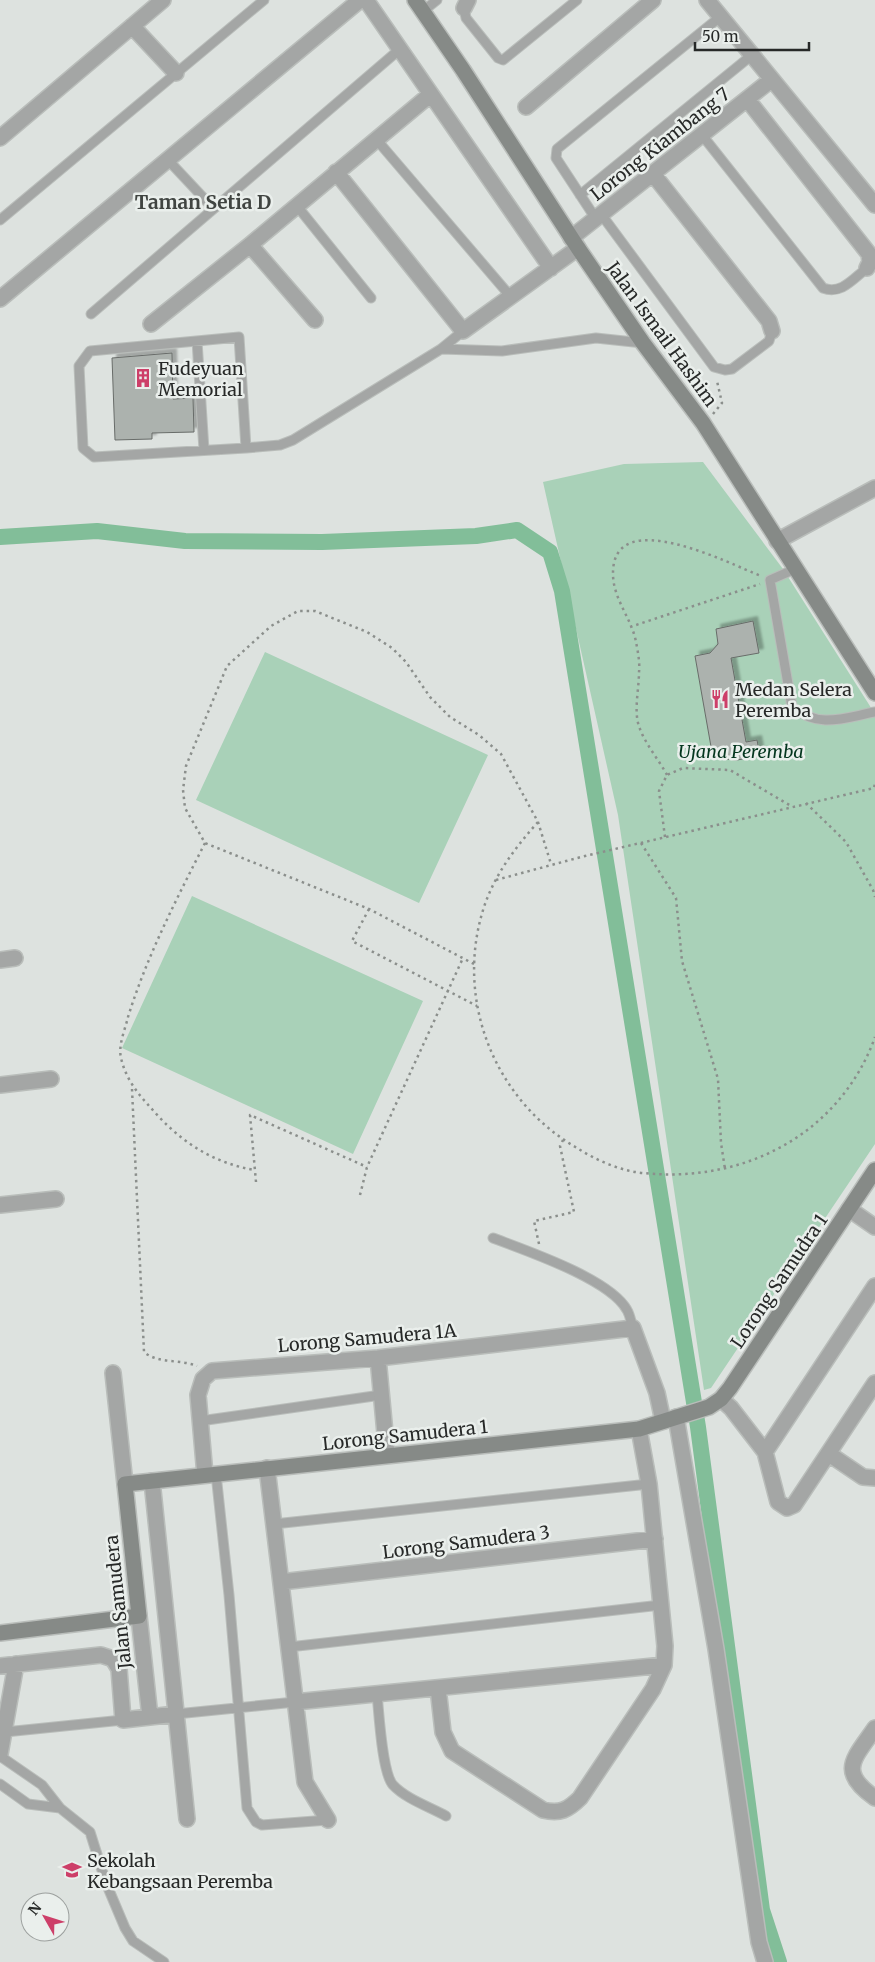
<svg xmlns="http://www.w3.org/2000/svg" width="875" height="1962" font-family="Merriweather,serif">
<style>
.green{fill:#a9d1b8}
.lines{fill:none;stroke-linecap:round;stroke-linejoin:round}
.canal{stroke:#82be99;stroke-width:16}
.building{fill:#acb2ae;stroke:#686c69;filter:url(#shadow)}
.lane-casing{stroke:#b9bdba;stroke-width:11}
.street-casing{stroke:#b9bdba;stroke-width:18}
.secondary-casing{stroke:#b9bdba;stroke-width:18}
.path{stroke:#8b8f8c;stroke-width:2.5;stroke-dasharray:2.5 4;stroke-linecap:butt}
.lane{stroke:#a4a6a5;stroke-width:9}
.street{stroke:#a4a6a5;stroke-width:15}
.secondary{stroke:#868a87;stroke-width:15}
.labels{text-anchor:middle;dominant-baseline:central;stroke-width:5;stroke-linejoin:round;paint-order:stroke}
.street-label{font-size:18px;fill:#272928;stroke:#eaefec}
.poi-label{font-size:18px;fill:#272928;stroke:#eaefec;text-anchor:start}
.park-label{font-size:18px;font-style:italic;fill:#04361e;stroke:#eaefec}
.neighbourhood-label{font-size:19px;font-weight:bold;fill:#404441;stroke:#eaefec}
</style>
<defs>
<filter id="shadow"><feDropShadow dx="4.5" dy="-4.5" stdDeviation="1" flood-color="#0004"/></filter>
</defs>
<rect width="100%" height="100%" fill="#dde2df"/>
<path class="green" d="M 703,462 L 783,569 L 875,714 L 875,1144 L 711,1388 L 704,1390 L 618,815 L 543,482 L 624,464 Z
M 265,652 L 488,755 L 419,903 L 196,800 Z
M 192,896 L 423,1001 L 353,1154 L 122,1048 Z"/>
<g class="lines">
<path class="canal" d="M 0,537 L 97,531 L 185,541 L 322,542 L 476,536 L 517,530 L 550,552 L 562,591 L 698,1427 L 762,1910 L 779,1962"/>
</g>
<path class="building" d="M 172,353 L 173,399 L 193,398 L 194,432 L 152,433 L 152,439 L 115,440 L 112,358 Z
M 753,621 L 759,653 L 731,658 L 746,742 L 757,740 L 760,756 L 737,760 L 713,758 L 695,656 L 710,653 L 718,644 L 716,629 Z"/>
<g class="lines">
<g class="lane-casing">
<path id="lane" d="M 464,8 L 466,18 L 498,58 L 503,60 L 577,0
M 422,12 L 437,0
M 702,135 L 823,288 C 841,295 853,279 867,268
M 376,139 L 511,297
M 168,160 L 213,208
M 580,195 L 752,55
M 297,206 L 371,298
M 601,214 L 714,367 L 725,370 L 732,369 L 769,341 L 772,331
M 596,219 L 556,158 L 557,149 L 720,17
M 0,220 L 264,0
M 91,314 L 400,49
M 197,341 L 204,450
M 441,349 L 502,351 L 596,338 L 643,343
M 246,448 L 239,337 L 90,351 L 79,366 L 83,448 L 94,457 L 246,448 L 280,445 L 293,440 L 441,349 L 463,331
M 795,569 L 770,580 L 792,707 C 820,729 843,718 875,712
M 493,1238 C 527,1251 610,1279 627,1310 C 630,1315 631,1322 633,1328
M 200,1421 L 381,1395
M 216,1474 L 229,1595 L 247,1808 L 256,1822 L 262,1825 L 328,1820
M 274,1524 L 649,1484
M 289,1647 L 661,1605
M 377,1694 C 379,1713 382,1773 393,1785 C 406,1799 430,1807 446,1816
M 176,1714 L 295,1702
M 5,1732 L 123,1720
M 0,1756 L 42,1785 L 60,1808 L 90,1832 L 106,1883 L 125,1928 L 133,1941 L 164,1962
M 0,1784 L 28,1804 L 60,1808"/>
</g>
<g class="street-casing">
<path id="street" d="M 366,0 L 551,268
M 707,0 L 875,205
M 464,8 L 468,0
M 132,26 L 176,73
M 747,99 L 869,254 L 870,262 L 867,268
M 526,107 L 653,0
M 0,138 L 163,0
M 336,172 L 463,331 L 578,248
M 653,174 L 769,321 L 772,331
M 571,238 L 771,80
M 250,245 L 315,320
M 0,299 L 360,0
M 151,324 L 250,245 L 431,94
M 777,541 L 875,488
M 0,960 L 15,958
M 0,1085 L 51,1079
M 0,1205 L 56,1199
M 849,1209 L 875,1227
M 378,1358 L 387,1455
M 113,1373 L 125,1484
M 721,1399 L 731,1408 L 765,1452 L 778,1502 L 787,1508 L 794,1505 L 875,1383
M 676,1417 L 716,1649 L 759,1942 L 765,1962
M 765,1452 L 875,1286
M 829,1454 L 863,1477 L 875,1478
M 267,1468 L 305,1782 L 328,1820
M 205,1475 L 198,1395 L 203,1379 L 212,1371 L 378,1358 L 633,1328 L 657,1393 L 663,1421
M 152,1481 L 187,1819
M 281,1582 L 655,1539
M 139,1616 L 150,1717
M 0,1666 L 101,1655 L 113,1659 L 119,1669 L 123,1720 L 176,1714
M 438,1688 L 443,1732 L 452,1751 L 543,1810 C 560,1814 568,1810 580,1798 L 653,1689 L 664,1665 L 665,1646 L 649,1484 L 639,1429
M 295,1702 L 664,1665
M 875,1728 C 854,1759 837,1771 875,1798
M 0,1754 L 16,1664"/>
</g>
<g class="secondary-casing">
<path id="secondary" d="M 415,0 L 463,70 L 578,248 L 643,343 L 703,423 L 875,693
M 0,1633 L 139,1616 L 125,1484 L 639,1429 L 709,1407 L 721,1399 L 730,1388 L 875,1170"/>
</g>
<path class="path" d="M 713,414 L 722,403 L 717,381
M 630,627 L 760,584
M 667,775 C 659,760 646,745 640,729 C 633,713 639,690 639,672 C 640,663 638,652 636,642 C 632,619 613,599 613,574 C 612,503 730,564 761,576
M 806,803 L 846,842 L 873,890 L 875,897
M 538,822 C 515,848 495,874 484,907 C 454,999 494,1100 577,1148 C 596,1160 620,1171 643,1173 C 690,1178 738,1170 779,1148 C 823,1125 858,1085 875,1037
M 665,837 L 659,791 L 667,775 L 683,768 L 730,770 L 791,806
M 205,843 C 176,900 147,956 128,1017 C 125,1030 118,1045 121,1058 C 127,1084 143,1099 160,1118 C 187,1146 216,1163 254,1170
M 641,843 L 676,898 L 682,961 L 718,1079 L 721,1143 L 725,1169
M 496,880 L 581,857 L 874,788 L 875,783
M 369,909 L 352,941 L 477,1006
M 474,964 L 369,909 L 205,843 L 185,808 L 183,790 L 186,766 L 227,666 L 271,626 L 298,611 L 315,611 L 367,632 L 392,648 L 406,662 L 430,697 L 450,717 L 479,735 L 501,754 L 538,822 L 551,864
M 132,1089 L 144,1352 C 158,1364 180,1359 197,1366
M 256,1182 L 250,1115 L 367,1167
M 360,1195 L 367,1167 L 463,958
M 539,1244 L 534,1221 L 574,1212 L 560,1146 L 563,1140"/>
<use href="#lane" class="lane"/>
<use href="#street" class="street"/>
<use href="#secondary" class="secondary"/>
</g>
<defs>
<g id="building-bare" transform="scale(1.5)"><path d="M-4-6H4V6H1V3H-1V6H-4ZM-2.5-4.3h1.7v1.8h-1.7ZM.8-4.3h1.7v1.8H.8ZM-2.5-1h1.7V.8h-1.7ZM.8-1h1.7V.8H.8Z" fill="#cd3f69" stroke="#eaefec" stroke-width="2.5" paint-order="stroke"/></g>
<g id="restaurant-bare" transform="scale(1.5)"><path d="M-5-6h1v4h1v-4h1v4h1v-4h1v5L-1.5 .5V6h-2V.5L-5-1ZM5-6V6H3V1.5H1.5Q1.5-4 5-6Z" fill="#cd3f69" stroke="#eaefec" stroke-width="2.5" paint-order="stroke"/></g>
<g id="school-bare" transform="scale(1.5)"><path d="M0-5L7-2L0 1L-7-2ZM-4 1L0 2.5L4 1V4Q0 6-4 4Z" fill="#cd3f69" stroke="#eaefec" stroke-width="2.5" paint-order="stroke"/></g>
</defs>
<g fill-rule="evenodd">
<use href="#building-bare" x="143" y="378"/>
<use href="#restaurant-bare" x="720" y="699"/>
<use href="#school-bare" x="72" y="1870"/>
</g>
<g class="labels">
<g class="street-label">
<text transform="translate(660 144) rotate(-38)">Lorong Kiambang 7</text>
<text transform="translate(662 334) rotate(54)">Jalan Ismail Hashim</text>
<text transform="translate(779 1281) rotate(-56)">Lorong Samudra 1</text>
<text transform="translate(367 1338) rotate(-5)">Lorong Samudera 1A</text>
<text transform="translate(405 1435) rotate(-6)">Lorong Samudera 1</text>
<text transform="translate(466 1542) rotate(-7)">Lorong Samudera 3</text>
<text transform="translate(118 1602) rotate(-96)">Jalan Samudera</text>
</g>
<g class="poi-label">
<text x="158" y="368">Fudeyuan<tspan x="158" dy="21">Memorial</tspan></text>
<text x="735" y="689">Medan Selera<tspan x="735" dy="21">Peremba</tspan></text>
<text x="87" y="1860">Sekolah<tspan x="87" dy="21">Kebangsaan Peremba</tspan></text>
</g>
<g class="park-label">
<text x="741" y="751">Ujana Peremba</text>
</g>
<g class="neighbourhood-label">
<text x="203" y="202">Taman Setia D</text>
</g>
</g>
<g transform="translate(45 1917) rotate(309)"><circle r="24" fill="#eaefec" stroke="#9ca09e"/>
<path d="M0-4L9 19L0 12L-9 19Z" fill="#cd3f69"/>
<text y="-8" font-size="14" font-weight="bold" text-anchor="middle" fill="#272928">N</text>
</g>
<path d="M695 42v8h114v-8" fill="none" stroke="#272928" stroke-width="2.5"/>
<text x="702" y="42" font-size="15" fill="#272928" stroke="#eaefec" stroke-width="4" paint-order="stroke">50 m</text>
</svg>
